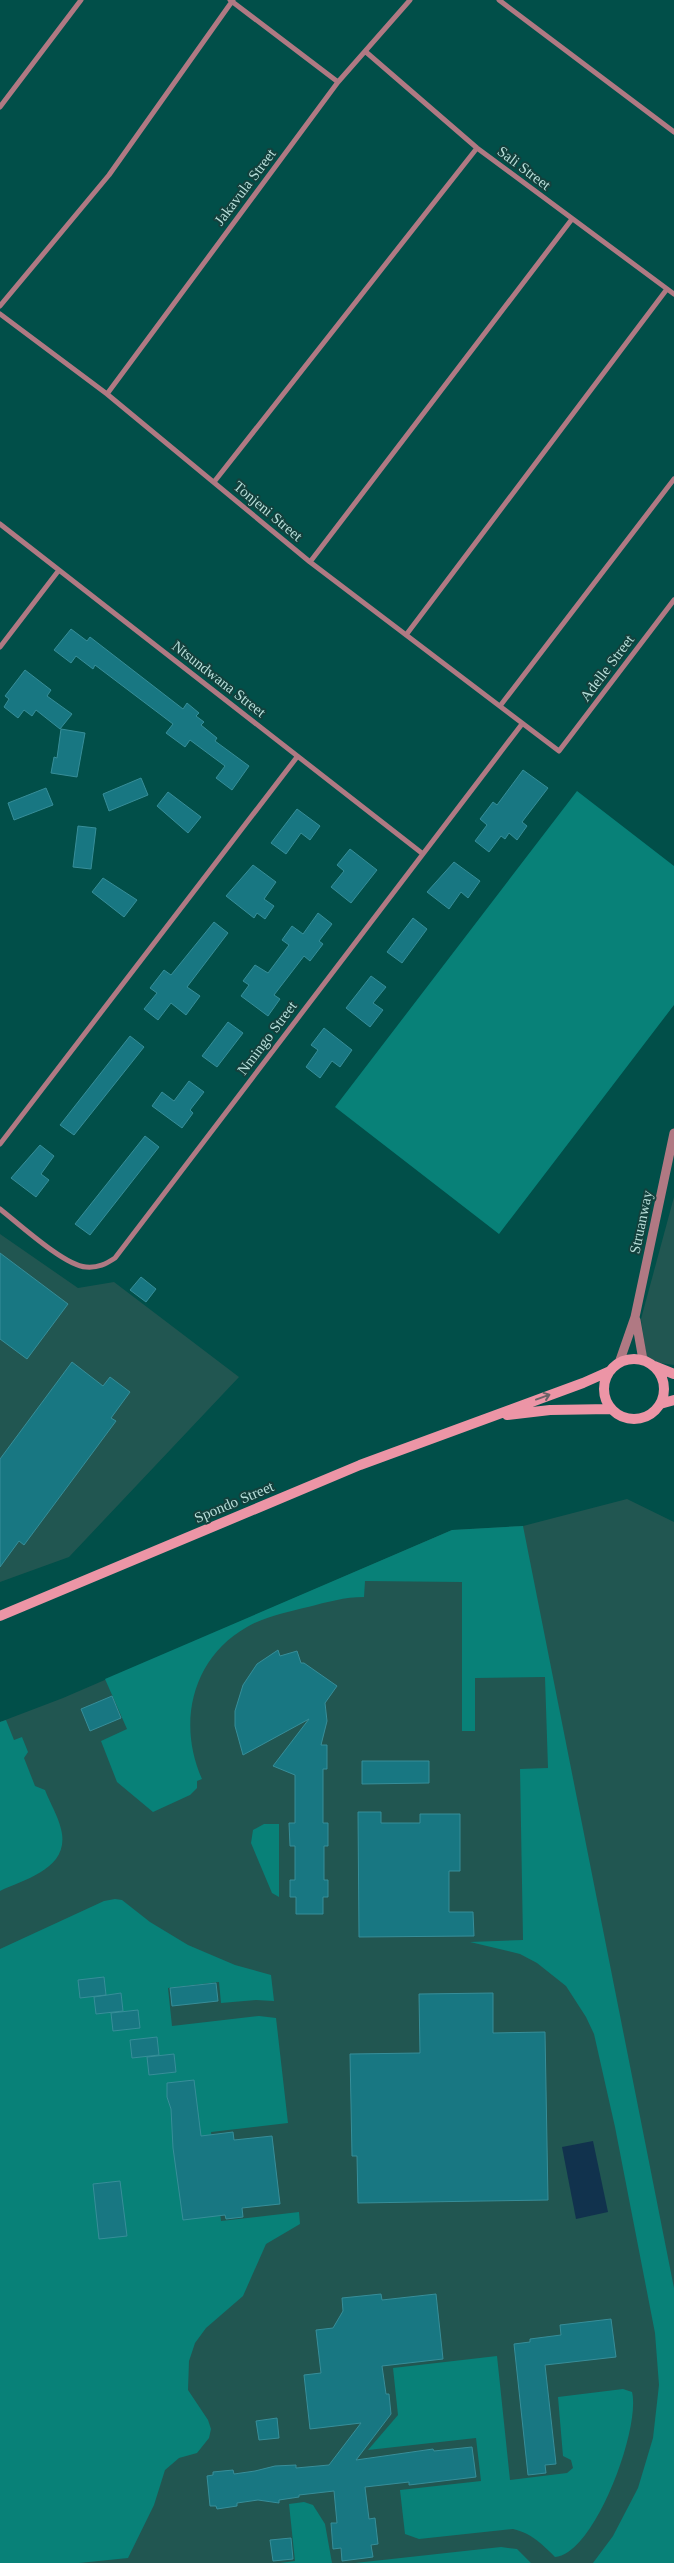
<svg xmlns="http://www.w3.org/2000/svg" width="674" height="2563" font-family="Georgia,serif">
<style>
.built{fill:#215651}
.green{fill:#088178}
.water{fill:#11324d}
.building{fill:#187782;stroke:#378e99}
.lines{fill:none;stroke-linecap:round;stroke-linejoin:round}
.minor{stroke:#b07983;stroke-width:5}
.tertiary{stroke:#b07983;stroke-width:9}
.secondary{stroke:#ec95a6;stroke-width:10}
.oneway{stroke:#6a6367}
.labels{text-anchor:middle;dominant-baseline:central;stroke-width:4;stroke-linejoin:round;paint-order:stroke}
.street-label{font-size:15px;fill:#b7ded9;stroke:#13413d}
</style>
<rect width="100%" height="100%" fill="#014f49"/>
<path class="built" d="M 674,1197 L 674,1365 L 647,1361 L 641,1319 Z
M 0,1234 L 78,1288 L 114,1282 L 239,1377 L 69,1557 L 0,1582 Z
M 627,1499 L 674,1522 L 674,2563 L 0,2563 L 0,1722 L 63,1698 L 452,1530 L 523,1526 Z"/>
<path class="green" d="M 577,791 L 674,866 L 674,1005 L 499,1234 L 335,1107 Z
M 523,1526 L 674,2288 L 674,2563 L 593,2563 L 613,2536 L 638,2488 L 653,2438 L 659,2385 L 655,2333 L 615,2127 L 594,2034 L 586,2017 L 566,1986 L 537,1963 L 520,1954 L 470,1942 L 523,1940 L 520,1769 L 548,1768 L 545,1677 L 475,1678 L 475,1731 L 462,1731 L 462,1582 L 365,1581 L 364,1597 C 345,1597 327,1602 308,1607 C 288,1612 266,1616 247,1627 C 192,1658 177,1723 202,1779 L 197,1781 L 197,1788 L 190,1795 L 153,1812 L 117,1782 L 101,1741 L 127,1729 L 105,1679 L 452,1530 Z
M 6,1720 L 14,1740 L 22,1737 L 28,1752 L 24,1758 L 35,1786 L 45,1790 C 50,1803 58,1816 61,1829 C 71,1868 26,1879 0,1891 L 0,1722 Z
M 264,1824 L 279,1824 L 279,1897 L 272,1893 L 251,1843 L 253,1830 Z
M 115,1899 L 122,1900 L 150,1922 L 188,1945 L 235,1965 L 271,1975 L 274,2001 L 256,2000 L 221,2003 L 219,1982 L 168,1988 L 172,2026 L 259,2016 L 276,2018 L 288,2123 L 211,2132 L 221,2221 L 299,2212 L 300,2224 L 266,2244 L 243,2296 L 206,2328 L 195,2343 L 189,2361 L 188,2390 L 208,2420 L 211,2429 L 209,2438 L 197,2453 L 179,2458 L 165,2470 L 154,2505 L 128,2558 L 79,2563 L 0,2563 L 0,1949 L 104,1901 Z
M 497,2356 L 510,2480 L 567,2473 L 573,2468 L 571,2460 L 563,2456 L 558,2397 L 623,2389 L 632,2392 C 641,2427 595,2554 555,2557 C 542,2544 531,2533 513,2529 L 419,2539 L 405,2534 L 400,2490 L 481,2481 L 476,2438 L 368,2450 L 398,2415 L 393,2368 Z
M 304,2502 L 313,2505 L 325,2524 L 332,2563 L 280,2563 L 295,2561 L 289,2504 Z
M 501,2547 L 517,2549 L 531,2563 L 355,2563 Z"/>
<path class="water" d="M 593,2141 L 608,2212 L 576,2219 L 562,2147 Z"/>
<path class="building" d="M 71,629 L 87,641 L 90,637 L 183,709 L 187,703 L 199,713 L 196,716 L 204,722 L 201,725 L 217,738 L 215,741 L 249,766 L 232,790 L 216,778 L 225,766 L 190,740 L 185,747 L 166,733 L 173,724 L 95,665 L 93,669 L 76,656 L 71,663 L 54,650 Z
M 25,670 L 51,690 L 47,696 L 72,714 L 60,729 L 36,710 L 32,716 L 24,710 L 18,718 L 4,707 L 9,699 L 5,696 Z
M 61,729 L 85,733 L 77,777 L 51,773 L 54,757 L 57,758 Z
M 523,770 L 548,788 L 522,822 L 527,826 L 517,840 L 509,833 L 505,839 L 501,836 L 489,852 L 475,841 L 487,825 L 480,819 L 493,802 L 497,805 Z
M 141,778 L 148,795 L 109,811 L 103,794 Z
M 46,788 L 53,805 L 14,820 L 8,803 Z
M 168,792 L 201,817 L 188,833 L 157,806 Z
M 297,809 L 320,826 L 310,840 L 301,833 L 286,854 L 271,843 Z
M 78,826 L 96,828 L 91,869 L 73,867 Z
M 350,849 L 377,870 L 351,903 L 331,887 L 344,871 L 337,865 Z
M 454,862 L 480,881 L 468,898 L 461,892 L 449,909 L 427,892 Z
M 253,865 L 276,882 L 264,899 L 274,906 L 265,919 L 257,913 L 254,918 L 226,896 Z
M 103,878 L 137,900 L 124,917 L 92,892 Z
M 318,913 L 332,924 L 319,941 L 323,944 L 310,961 L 304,956 L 274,995 L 280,999 L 268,1016 L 241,996 L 249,985 L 243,981 L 255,965 L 268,973 L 289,945 L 282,940 L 292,926 L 303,934 Z
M 413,918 L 427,929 L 402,963 L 387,952 Z
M 214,922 L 228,933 L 187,987 L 200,996 L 186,1015 L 171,1003 L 158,1020 L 144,1009 L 157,993 L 150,988 L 164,970 L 171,975 Z
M 371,976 L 386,987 L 373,1003 L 383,1010 L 370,1027 L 346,1008 Z
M 228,1022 L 243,1033 L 217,1067 L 202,1056 Z
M 324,1028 L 352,1050 L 340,1067 L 332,1061 L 320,1078 L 306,1067 L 318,1050 L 311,1045 Z
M 130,1036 L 144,1047 L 74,1135 L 60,1125 Z
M 189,1081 L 204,1092 L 190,1110 L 193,1113 L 182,1128 L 152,1106 L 162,1092 L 174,1101 Z
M 145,1136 L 159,1147 L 90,1235 L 75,1224 Z
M 40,1145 L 54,1156 L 41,1174 L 49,1180 L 36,1197 L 11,1178 Z
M 0,1253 L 68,1304 L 27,1359 L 0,1339 Z
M 141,1277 L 156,1289 L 146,1302 L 130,1290 Z
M 72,1362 L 103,1386 L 110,1377 L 130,1392 L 111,1418 L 116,1421 L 76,1475 L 24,1545 L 19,1541 L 0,1567 L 0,1459 Z
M 278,1650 L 280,1656 L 297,1651 L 301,1663 L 304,1663 L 337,1686 L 325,1703 L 327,1721 L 321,1745 L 327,1745 L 327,1769 L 323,1769 L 323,1823 L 328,1823 L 328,1846 L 324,1846 L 324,1880 L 328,1880 L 328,1897 L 323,1897 L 323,1914 L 296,1914 L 296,1897 L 290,1897 L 290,1880 L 295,1880 L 295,1846 L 290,1846 L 289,1823 L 295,1823 L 295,1775 L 273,1766 L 309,1719 L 243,1755 L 235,1726 L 235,1711 L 243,1685 L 257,1664 Z
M 112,1696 L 121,1718 L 90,1731 L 81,1709 Z
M 362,1761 L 429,1761 L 429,1783 L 362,1784 Z
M 358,1812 L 381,1812 L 381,1823 L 420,1823 L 420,1814 L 460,1814 L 460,1871 L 449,1871 L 449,1912 L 473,1912 L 474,1936 L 359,1937 Z
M 104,1977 L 106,1995 L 80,1998 L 78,1980 Z
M 216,1983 L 218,2001 L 172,2006 L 170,1988 Z
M 121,1993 L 123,2011 L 96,2014 L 94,1997 Z
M 493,1993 L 493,2033 L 545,2032 L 548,2200 L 358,2203 L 357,2156 L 352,2156 L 350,2054 L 420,2053 L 419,1994 Z
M 138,2010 L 140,2028 L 113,2031 L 111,2013 Z
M 157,2037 L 159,2055 L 132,2058 L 130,2040 Z
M 174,2054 L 176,2072 L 149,2075 L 147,2057 Z
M 194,2080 L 201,2136 L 233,2132 L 234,2140 L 272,2136 L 280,2204 L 242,2208 L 243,2217 L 226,2219 L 225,2215 L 183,2220 L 173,2148 L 171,2109 L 167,2097 L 167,2083 Z
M 120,2181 L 127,2236 L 99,2239 L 93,2184 Z
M 381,2294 L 382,2300 L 436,2294 L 443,2359 L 382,2366 L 386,2394 L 389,2394 L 391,2414 L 356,2460 L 433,2449 L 434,2451 L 472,2447 L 476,2477 L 409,2485 L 409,2482 L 365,2487 L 369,2519 L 375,2518 L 378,2544 L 371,2545 L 373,2557 L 342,2561 L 341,2548 L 333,2549 L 331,2523 L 337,2523 L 334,2491 L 299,2495 L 299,2497 L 279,2500 L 279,2503 L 258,2500 L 237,2503 L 237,2506 L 217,2509 L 216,2506 L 210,2506 L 207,2476 L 213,2475 L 213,2472 L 233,2470 L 234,2474 L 255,2471 L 275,2466 L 296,2465 L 296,2468 L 329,2465 L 361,2423 L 310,2429 L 304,2375 L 321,2373 L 316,2330 L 333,2328 L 343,2311 L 342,2298 Z
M 611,2319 L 616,2357 L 545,2365 L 556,2464 L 545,2465 L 546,2473 L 528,2475 L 514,2344 L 530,2342 L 530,2339 L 561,2335 L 560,2325 Z
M 277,2418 L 279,2438 L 259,2440 L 256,2421 Z
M 291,2538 L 293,2559 L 273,2561 L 270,2540 Z"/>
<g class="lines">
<path class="minor" d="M 230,0 L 338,82
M 499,0 L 674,132
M 366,52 L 477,148 L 674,294
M 0,107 L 81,0
M 0,306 L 109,175 L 233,0
M 0,314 L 107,394 L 310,562 L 559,751 L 674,600
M 107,394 L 338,82 L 410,0
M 214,482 L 477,148
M 0,524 L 423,854
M 310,562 L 572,219
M 406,635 L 667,289
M 0,647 L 59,570
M 500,706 L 674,479
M 0,1144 L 297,757
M 0,1209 C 19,1224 65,1266 86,1267 C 98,1268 106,1264 115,1258 L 522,724"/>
<path class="tertiary" d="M 636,1320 L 643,1360
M 619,1363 L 635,1317 L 674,1133"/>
<path class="secondary" d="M604 1389a30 30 0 1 1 60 0a30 30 0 1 1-60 0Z
M 654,1366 L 674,1374
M 660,1404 L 674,1400
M 507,1415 L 550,1410 L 611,1409
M 0,1616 L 360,1465 L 583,1383 L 610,1371"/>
</g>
<defs><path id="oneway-shaft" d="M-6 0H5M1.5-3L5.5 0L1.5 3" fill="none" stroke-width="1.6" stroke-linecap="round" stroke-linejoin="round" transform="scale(1.25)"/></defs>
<use class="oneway" href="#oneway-shaft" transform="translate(543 1397) rotate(-20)"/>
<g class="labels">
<g class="street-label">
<text transform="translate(524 168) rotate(37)">Sali Street</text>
<text transform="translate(245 187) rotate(-53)">Jakavula Street</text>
<text transform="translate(268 511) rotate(40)">Tonjeni Street</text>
<text transform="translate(607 668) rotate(-53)">Adelle Street</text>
<text transform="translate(219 679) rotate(38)">Ntsundwana Street</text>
<text transform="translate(267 1038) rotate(-53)">Nmingo Street</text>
<text transform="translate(641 1222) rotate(-78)">Struanway</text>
<text transform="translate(234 1502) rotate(-23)">Spondo Street</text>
</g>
</g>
</svg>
